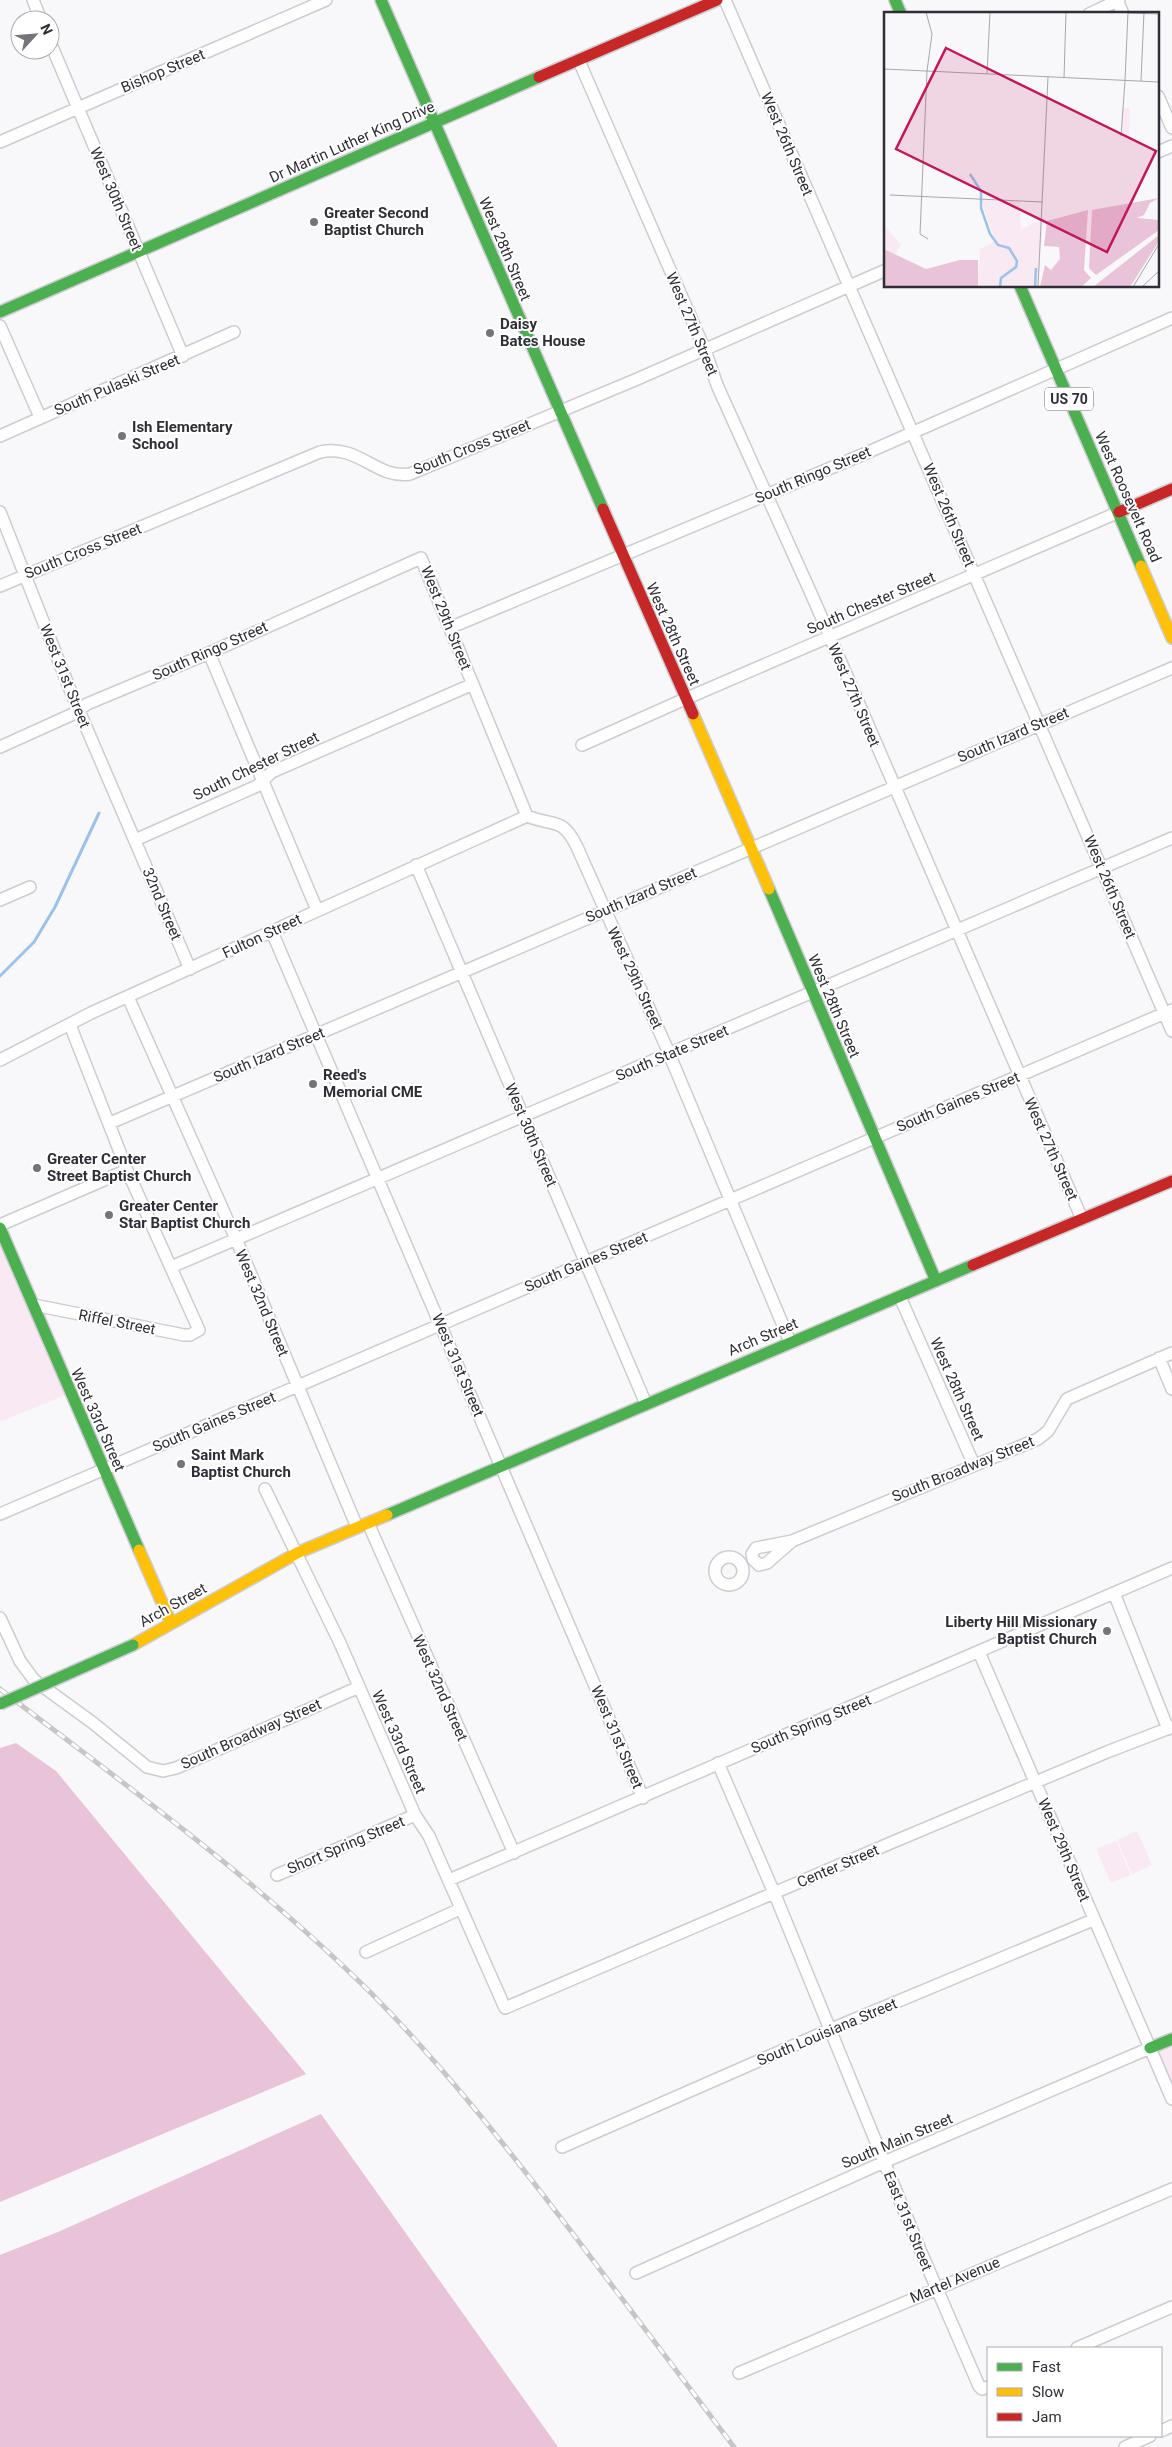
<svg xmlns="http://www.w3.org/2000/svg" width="1172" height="2447" font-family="Roboto,sans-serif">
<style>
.green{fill:#f9e9f2}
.forest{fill:#e9c3d8}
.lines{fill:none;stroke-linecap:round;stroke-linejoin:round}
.stream{stroke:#9dc2e8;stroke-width:3}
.street-casing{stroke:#cdccd1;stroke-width:14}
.fast-casing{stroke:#cdccd1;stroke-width:14}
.slow-casing{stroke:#cdccd1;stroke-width:14}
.jam-casing{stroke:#cdccd1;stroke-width:14}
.street{stroke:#fefefe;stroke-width:11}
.fast{stroke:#4caf50;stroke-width:11}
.slow{stroke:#ffc107;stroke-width:11}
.jam{stroke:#c62828;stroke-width:11}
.rail-casing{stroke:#c6c6c7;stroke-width:5}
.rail{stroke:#fff;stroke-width:3;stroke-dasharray:9;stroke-linecap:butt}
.fast-bridge-casing{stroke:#cdccd1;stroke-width:14;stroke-linecap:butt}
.fast-bridge{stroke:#4caf50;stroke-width:11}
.poi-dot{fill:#75747b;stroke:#fff;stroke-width:2}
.labels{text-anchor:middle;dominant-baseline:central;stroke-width:4;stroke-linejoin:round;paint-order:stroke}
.shield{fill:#fff;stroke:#6d6c72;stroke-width:1}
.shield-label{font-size:14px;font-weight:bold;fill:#2f2d36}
.street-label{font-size:15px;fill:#2f2d36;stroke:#fff}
.poi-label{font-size:15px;font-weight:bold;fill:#2f2d36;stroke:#fff;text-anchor:start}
.inset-river{fill:none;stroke:#9dc2e8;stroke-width:2.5}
.inset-road{fill:none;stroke:#a8a6ac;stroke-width:1}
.view{fill:#c2185b;fill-opacity:0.15;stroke:#c2185b;stroke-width:2.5}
.inset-edge{fill:none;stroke:#2f2d36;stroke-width:2.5}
</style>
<rect width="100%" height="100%" fill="#f8f7fa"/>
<path class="green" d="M 0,1230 L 70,1393 L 0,1422 Z
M 1137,1831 L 1152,1865 L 1132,1874 L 1117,1840 Z
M 1116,1841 L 1131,1875 L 1111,1883 L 1096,1849 Z
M 1172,2039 L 1172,2099 L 1150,2048 Z"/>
<path class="forest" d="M 16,1743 L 56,1771 L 306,2074 L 0,2202 L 0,1748 Z
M 321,2114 L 558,2447 L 0,2447 L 0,2255 L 58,2232 Z"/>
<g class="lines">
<path class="stream" d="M 0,976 L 34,942 L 55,907 L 99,813"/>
<g class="street-casing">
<path id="street" d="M 33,0 L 41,20
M 725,0 L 1172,1031
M 1117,0 L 1123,14
M 1089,14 L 1119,0
M 50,42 L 183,356
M 579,61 L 705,350 L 717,385 L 814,600 L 1082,1219
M 1158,96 L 1172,128
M 0,142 L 326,0
M 1158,152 L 1172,146
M 0,326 L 40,417
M 0,436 L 234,332
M 0,512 L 71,692 L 190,969
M 0,586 L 320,452 C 360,444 375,479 410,474 L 635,380 L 886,270
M 451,626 L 459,624 L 864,454 L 1172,318
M 209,653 L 317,910
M 582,745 L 685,699 L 1119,512
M 0,747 L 73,714 L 87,704 L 209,653 L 421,558 L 527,816 C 554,827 562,816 577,847 L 665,1044 L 790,1342
M 135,840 L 257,786 L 272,772 L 473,684
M 416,865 L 646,1404
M 0,900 L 30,887
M 272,932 L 643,1798
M 128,997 L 236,1239 L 357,1527
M 0,1060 L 91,1013 L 527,816
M 110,1123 L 1172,668
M 0,1225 L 127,1170
M 171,1267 L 1172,838
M 900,1297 L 974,1465
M 34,1305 L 184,1335 L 190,1335 L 199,1330 L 127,1170 L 70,1025
M 1159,1358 L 1172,1389
M 265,1489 L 340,1643 L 415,1815 L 429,1836 L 505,2008 L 893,1842 L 1107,1752 L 1172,1727
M 0,1514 L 1172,1010
M 368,1523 L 514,1853
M 792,1541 L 1038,1439 L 1048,1431 L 1067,1399 L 1172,1353
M 792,1541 L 767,1563 L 759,1565 L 753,1559 L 752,1554 L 756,1548 Z
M715 1571a14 14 0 1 1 28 0a14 14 0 1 1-28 0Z
M 1114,1593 L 1168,1729
M 0,1618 L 20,1661 L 34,1680 L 93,1723 L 147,1767 L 163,1771 L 176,1768 L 359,1687
M 979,1652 L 1172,2099
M 718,1763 L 778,1902 L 921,2252 L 979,2386 L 982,2389 L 988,2387
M 277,1875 L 415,1815
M 449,1880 L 1172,1568
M 366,1952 L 460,1909
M 562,2147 L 829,2030 L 1093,1920
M 636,2273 L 884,2162 L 1150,2048
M 1077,2348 L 1172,2307
M 739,2373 L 1172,2189
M 1161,2431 L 1172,2426
M 1125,2447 L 1150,2436"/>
</g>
<g class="fast-casing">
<path id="fast" d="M 381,0 L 603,509
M 895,0 L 901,14
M 1020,286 L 1141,566
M 0,312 L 539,77
M 769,889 L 936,1281
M 0,1228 L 139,1550
M 387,1515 L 973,1265
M 1150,2048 L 1172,2039"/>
</g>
<g class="slow-casing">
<path id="slow" d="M 1141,566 L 1172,638
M 693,714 L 769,889
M 139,1550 L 171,1623
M 133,1645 L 297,1553 L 387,1515"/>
</g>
<g class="jam-casing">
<path id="jam" d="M 539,77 L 717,0
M 603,509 L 693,714
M 1119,512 L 1172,489
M 973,1265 L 1172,1181"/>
</g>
<use href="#street" class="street"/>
<use href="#fast" class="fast"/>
<use href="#slow" class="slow"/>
<use href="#jam" class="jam"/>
<g class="rail-casing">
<path id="rail" d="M 0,1689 C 127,1786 257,1880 371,1993 C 449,2072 516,2159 583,2247 C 633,2314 684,2380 734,2447"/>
</g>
<use href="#rail" class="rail"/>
<g class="fast-bridge-casing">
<path id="fast-bridge" d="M 0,1704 L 133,1645"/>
</g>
<use href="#fast-bridge" class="fast-bridge"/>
</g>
<g class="poi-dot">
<circle cx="314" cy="222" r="5"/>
<circle cx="490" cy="333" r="5"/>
<circle cx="122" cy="436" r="5"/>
<circle cx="313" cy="1084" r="5"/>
<circle cx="37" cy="1168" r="5"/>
<circle cx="109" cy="1215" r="5"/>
<circle cx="181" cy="1464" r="5"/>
<circle cx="1107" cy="1631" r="5"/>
</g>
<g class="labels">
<rect class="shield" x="1045" y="387.5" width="48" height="23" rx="4"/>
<g class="shield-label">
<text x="1069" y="399">US 70</text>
</g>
<g class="street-label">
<text transform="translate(163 71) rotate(-23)">Bishop Street</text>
<text transform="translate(352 142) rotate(-24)">Dr Martin Luther King Drive</text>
<text transform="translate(787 144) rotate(67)">West 26th Street</text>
<text transform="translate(116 199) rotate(67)">West 30th Street</text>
<text transform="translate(505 249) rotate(67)">West 28th Street</text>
<text transform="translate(692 324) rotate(67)">West 27th Street</text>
<text transform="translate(117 385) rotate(-23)">South Pulaski Street</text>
<text transform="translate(472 447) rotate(-22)">South Cross Street</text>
<text transform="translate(813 475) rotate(-23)">South Ringo Street</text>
<text transform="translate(1128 497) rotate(66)">West Roosevelt Road</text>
<text transform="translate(949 515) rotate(67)">West 26th Street</text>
<text transform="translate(83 551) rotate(-22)">South Cross Street</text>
<text transform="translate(871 603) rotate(-23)">South Chester Street</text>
<text transform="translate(446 618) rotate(68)">West 29th Street</text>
<text transform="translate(673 634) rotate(66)">West 28th Street</text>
<text transform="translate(210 651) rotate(-24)">South Ringo Street</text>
<text transform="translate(65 676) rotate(68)">West 31st Street</text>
<text transform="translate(854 695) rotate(67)">West 27th Street</text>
<text transform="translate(1013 735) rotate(-23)">South Izard Street</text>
<text transform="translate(256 766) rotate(-26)">South Chester Street</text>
<text transform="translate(1110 887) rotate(67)">West 26th Street</text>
<text transform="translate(641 895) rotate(-23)">South Izard Street</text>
<text transform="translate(162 904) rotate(67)">32nd Street</text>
<text transform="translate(262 936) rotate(-25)">Fulton Street</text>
<text transform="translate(635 978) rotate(65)">West 29th Street</text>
<text transform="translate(834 1006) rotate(67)">West 28th Street</text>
<text transform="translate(672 1053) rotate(-23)">South State Street</text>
<text transform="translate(269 1055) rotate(-23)">South Izard Street</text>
<text transform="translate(958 1102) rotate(-23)">South Gaines Street</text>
<text transform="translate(531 1135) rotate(67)">West 30th Street</text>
<text transform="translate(1051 1149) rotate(66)">West 27th Street</text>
<text transform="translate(586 1262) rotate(-23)">South Gaines Street</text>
<text transform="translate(262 1303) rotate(67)">West 32nd Street</text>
<text transform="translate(117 1322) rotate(11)">Riffel Street</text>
<text transform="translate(763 1337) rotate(-23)">Arch Street</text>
<text transform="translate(458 1365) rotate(67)">West 31st Street</text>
<text transform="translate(957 1389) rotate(66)">West 28th Street</text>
<text transform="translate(98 1420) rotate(66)">West 33rd Street</text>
<text transform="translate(214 1422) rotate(-23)">South Gaines Street</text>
<text transform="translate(963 1469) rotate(-22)">South Broadway Street</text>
<text transform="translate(173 1605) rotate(-29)">Arch Street</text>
<text transform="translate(440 1688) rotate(66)">West 32nd Street</text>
<text transform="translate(811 1724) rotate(-23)">South Spring Street</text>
<text transform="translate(251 1734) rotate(-24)">South Broadway Street</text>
<text transform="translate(617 1737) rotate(67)">West 31st Street</text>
<text transform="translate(399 1742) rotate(66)">West 33rd Street</text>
<text transform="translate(346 1845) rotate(-23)">Short Spring Street</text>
<text transform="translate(1064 1850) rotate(67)">West 29th Street</text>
<text transform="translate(838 1866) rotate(-23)">Center Street</text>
<text transform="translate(827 2032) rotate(-23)">South Louisiana Street</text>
<text transform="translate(897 2141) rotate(-23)">South Main Street</text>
<text transform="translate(908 2221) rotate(68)">East 31st Street</text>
<text transform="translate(955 2280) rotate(-23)">Martel Avenue</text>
</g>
<g class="poi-label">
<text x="324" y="213">Greater Second<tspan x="324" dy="17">Baptist Church</tspan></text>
<text x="500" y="324">Daisy<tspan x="500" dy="17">Bates House</tspan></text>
<text x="132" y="427">Ish Elementary<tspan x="132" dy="17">School</tspan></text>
<text x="323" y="1075">Reed's<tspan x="323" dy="17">Memorial CME</tspan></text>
<text x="47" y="1159">Greater Center<tspan x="47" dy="17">Street Baptist Church</tspan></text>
<text x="119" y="1206">Greater Center<tspan x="119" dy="17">Star Baptist Church</tspan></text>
<text x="191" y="1455">Saint Mark<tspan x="191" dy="17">Baptist Church</tspan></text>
<text x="1097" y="1622" text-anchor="end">Liberty Hill Missionary<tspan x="1097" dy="17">Baptist Church</tspan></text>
</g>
</g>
<g transform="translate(884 12)">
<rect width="275" height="275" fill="#f8f7fa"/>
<path d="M 238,96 L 246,96 L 245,124 L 237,124 ZM 97,188 L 135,189 L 137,217 L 159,207 L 154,275 L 94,275 L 96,237 L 111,229 ZM 0,213 L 17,233 L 11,242 L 0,236 Z" fill="#f9e9f2"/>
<path d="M 275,186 L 266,191 L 260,203 L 253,206 L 275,208 L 275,218 L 212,263 L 205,256 L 208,198 ZM 204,198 L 200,258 L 207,266 L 197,275 L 156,275 L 161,253 L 167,258 L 176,247 L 175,235 L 160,234 L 163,209 ZM 275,223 L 275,229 L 246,275 L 209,275 ZM 0,237 L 42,257 L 76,248 L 94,248 L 94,275 L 0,275 Z" fill="#e9c3d8"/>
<path class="inset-river" d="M 86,162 L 97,179 L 97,196 L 106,222 L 114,233 L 125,236 L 133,249 L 132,255 L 117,266 L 116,275M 151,275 L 152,256"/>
<path class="inset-road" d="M 42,0 L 48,22 L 43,59M 244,1 L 275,2M 0,57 L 275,70M 43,59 L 36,222 L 44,227M 103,62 L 106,0M 180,66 L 182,0M 241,69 L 244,0M 257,69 L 260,0M 237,124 L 241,69M 6,183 L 159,190M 275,246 L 275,272M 154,275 L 164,65M 249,275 L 275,232M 258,275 L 275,259"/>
<path class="view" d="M 62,36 L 272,139 L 223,240 L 12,137 Z"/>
<rect width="275" height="275" class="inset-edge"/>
</g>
<rect x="987" y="2347" width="175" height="90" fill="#ffffff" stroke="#acabaf"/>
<rect x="997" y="2363" width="25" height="8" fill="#4caf50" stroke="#acabaf"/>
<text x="1032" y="2372" font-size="15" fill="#2f2d36">Fast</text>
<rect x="997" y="2388" width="25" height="8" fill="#ffc107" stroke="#acabaf"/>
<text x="1032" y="2397" font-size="15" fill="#2f2d36">Slow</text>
<rect x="997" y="2413" width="25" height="8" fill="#c62828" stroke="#acabaf"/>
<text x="1032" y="2422" font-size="15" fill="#2f2d36">Jam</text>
<g transform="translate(35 35) rotate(64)"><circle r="24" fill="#ffffff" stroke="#acabaf"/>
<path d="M0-4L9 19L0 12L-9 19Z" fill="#75747b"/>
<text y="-8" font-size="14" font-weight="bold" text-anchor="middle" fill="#2f2d36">N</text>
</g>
</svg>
